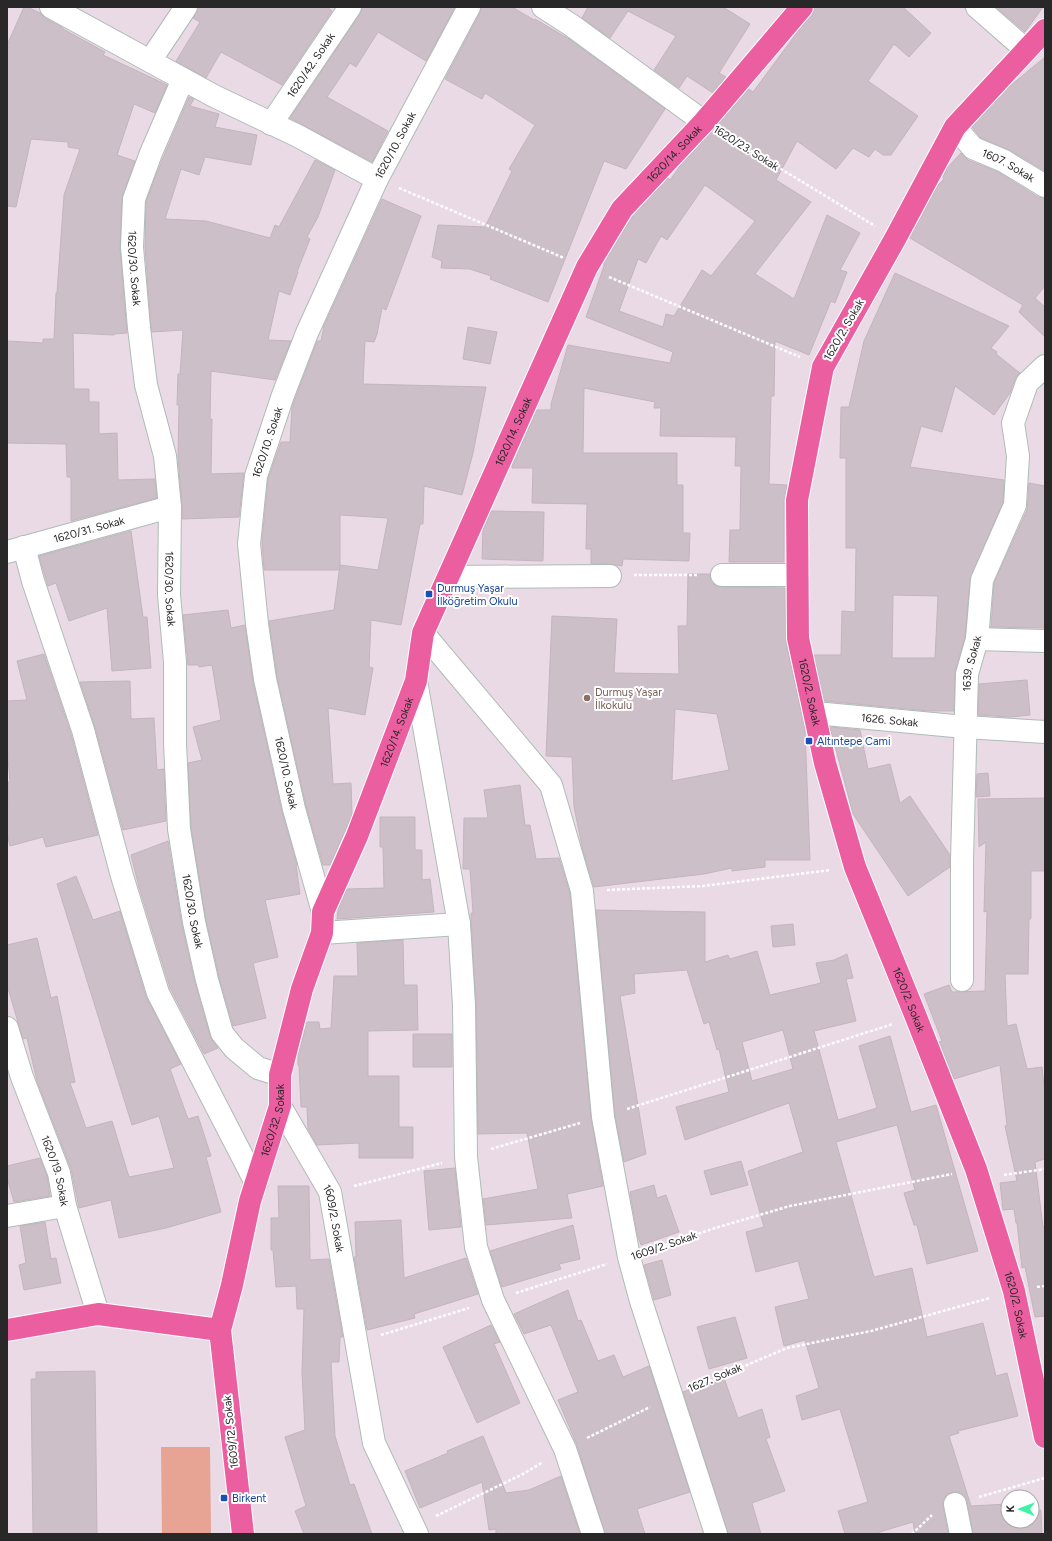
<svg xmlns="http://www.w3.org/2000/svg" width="1052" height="1541" font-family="Figtree,sans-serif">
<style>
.pitch{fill:#e7a394}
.building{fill:#ccbfc8;stroke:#c5b4bf;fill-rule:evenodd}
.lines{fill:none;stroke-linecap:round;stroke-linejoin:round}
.minor-casing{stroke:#aebcb6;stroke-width:24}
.major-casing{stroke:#fff;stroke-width:24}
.path{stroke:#fff;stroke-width:2.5;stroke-dasharray:3 2;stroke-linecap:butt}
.minor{stroke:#fff;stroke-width:22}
.major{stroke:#eb5fa1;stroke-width:22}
.transit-dot{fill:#1a4fb4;stroke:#fff;stroke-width:1.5}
.education-dot{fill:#8d6e63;stroke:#fff;stroke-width:1.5}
.labels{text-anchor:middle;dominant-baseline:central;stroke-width:4;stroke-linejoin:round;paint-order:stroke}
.street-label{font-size:11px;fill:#282828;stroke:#fff}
.transit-label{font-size:11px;fill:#164399;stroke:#fff;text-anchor:start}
.education-label{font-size:11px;fill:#785e54;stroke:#fff;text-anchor:start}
</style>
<rect width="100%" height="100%" fill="#eadae5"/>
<path class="pitch" d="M 161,1447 L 210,1447 L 211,1534 L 162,1534 Z"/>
<path class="building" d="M 24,7 L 27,7 L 40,13 L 45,18 L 63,28 L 63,29 L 105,52 L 103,55 L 167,85 L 155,113 L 134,104 L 117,155 L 135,161 L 122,198 L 120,248 L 127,333 L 114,334 L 114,335 L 73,333 L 74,389 L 89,389 L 89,402 L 99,402 L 99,434 L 117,433 L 118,480 L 155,479 L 157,498 L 71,521 L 71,477 L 67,477 L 66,444 L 7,443 L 7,341 L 43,343 L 43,339 L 54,339 L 56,293 L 57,293 L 64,195 L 80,149 L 68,147 L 68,142 L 31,139 L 16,207 L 7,206 L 7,45 Z
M 198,7 L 327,7 L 332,11 L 282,85 L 221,52 L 206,78 L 176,61 L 200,22 L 193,18 Z
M 362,7 L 455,7 L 426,61 L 378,32 L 356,67 L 350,63 L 327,97 L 388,131 L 372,162 L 290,118 L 360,14 Z
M 481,7 L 512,7 L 534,20 L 535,19 L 569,39 L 665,109 L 626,169 L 604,161 L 548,302 L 490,279 L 491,276 L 470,269 L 441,268 L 442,261 L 432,257 L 438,225 L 485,227 L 512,171 L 509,169 L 535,125 L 485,93 L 482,99 L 445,79 L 480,13 Z
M 588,7 L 723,7 L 750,24 L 719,73 L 726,77 L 713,93 L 687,76 L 679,88 L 654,70 L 676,36 L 628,11 L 610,38 L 582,18 Z
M 814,7 L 903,7 L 931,33 L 909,57 L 894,44 L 868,81 L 918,116 L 891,155 L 883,155 L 875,149 L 869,157 L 853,148 L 836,169 L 797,141 L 776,180 L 811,202 L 755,274 L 794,299 L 827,215 L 860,233 L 840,270 L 847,272 L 835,303 L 831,301 L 809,355 L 775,341 L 774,396 L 771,396 L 769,484 L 787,485 L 784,500 L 784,562 L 729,562 L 730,530 L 740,530 L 741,466 L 735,466 L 736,437 L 660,436 L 661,408 L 654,408 L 655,402 L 584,388 L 583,453 L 677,453 L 677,485 L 683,485 L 683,533 L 690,533 L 689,561 L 623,559 L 622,566 L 610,564 L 591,564 L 591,549 L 586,549 L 587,504 L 532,503 L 533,468 L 512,468 L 512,466 L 537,410 L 551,410 L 551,404 L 568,345 L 670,363 L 673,352 L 586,317 L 604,266 L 604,263 L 632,217 L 668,178 L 670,180 L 680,166 L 713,130 L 749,89 L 753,92 L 799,30 L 812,15 ZM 705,185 L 755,221 L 711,276 L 702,270 L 674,316 L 666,314 L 663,327 L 619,311 L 638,259 L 646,263 L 661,236 L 667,240 Z
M 996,7 L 1043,7 L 1025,32 Z
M 1045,57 L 1045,171 L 1010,150 L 981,138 L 972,127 L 1010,86 Z
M 189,97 L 194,99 L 190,106 L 219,114 L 215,127 L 257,135 L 251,165 L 205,157 L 199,175 L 181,169 L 165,219 L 206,221 L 270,238 L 275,225 L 279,227 L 315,160 L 335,170 L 318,217 L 307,237 L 310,239 L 297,272 L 298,272 L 290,295 L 279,291 L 268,340 L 291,341 L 275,380 L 211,371 L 210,419 L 212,419 L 211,474 L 244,473 L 239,517 L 182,519 L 182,506 L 178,457 L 179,405 L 177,405 L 178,374 L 180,374 L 183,330 L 152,332 L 151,327 L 145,247 L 146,201 L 163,158 Z
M 961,153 L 968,160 L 998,172 L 1038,197 L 1045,198 L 1045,286 L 1035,298 L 1045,307 L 1045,337 L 1019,312 L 1023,305 L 910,238 L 938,185 L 944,179 L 943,177 L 947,168 Z
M 382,199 L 421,216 L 386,310 L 382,308 L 377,334 L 374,342 L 365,341 L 363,384 L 486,387 L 473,453 L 462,495 L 424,486 L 423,524 L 420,524 L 401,625 L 371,620 L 369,667 L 373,668 L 365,715 L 328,708 L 333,784 L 351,783 L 352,815 L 330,865 L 323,865 L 306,806 L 277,677 L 269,621 L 334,610 L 340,565 L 378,570 L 388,518 L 340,515 L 340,570 L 264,570 L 262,541 L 268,479 L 281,442 L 290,442 L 292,407 L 295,399 L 317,341 L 321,341 L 324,326 Z
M 895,273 L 1009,326 L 991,348 L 997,352 L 996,354 L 1020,373 L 1015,379 L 1010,393 L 994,415 L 955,386 L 942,432 L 921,426 L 910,467 L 1004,480 L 1003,502 L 970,579 L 965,637 L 955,673 L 954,711 L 929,711 L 824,701 L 814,655 L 841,655 L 842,611 L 855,612 L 856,548 L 846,548 L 846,458 L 840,458 L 841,407 L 849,407 L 864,341 ZM 893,595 L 938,596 L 935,658 L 892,658 Z
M 468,327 L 497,332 L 490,364 L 463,359 Z
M 1029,483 L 1045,486 L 1045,628 L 991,627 L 994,583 L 1027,510 Z
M 491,511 L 544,512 L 543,561 L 482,559 L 483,530 Z
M 131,531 L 143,617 L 147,617 L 151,668 L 112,671 L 107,608 L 69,621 L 56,583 L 48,586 L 39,556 Z
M 688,574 L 710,574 L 711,582 L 716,586 L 722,587 L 785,588 L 786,641 L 805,730 L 810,860 L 765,860 L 765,867 L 732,871 L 732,868 L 704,874 L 594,887 L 583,851 L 574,807 L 572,757 L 546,756 L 552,616 L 617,619 L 614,673 L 679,674 L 678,626 L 687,626 ZM 675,709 L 717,714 L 729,770 L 672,781 Z
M 228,610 L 231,628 L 245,625 L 253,682 L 282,812 L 297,865 L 296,865 L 300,894 L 265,900 L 278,957 L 253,963 L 266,1018 L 233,1026 L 219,977 L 206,920 L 191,828 L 188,763 L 202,760 L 193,727 L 221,720 L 212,665 L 199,667 L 198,665 L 188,665 L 183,615 Z
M 44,654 L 71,734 L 98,835 L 46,847 L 43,837 L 10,846 L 7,834 L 8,782 L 10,782 L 7,746 L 7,701 L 27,700 L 17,661 Z
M 1027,680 L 1030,715 L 1010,717 L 978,715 L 979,684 Z
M 130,681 L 131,719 L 154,718 L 157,770 L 164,769 L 166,821 L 123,830 L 95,727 L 80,682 Z
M 830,727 L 860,730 L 868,769 L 890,764 L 900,803 L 910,796 L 950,855 L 950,867 L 908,896 L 853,814 Z
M 988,773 L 990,796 L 976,797 L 977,774 Z
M 520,785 L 525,825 L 530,825 L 536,859 L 559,858 L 570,893 L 591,1118 L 603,1186 L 567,1194 L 572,1218 L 486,1225 L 483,1199 L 538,1189 L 527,1133 L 478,1134 L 476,1005 L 471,920 L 471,913 L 473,913 L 470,869 L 463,869 L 464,818 L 488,818 L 484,790 Z
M 1045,798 L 1045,871 L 1031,871 L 1031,919 L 1029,919 L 1028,974 L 1005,974 L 1007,1026 L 1016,1024 L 1027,1069 L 1042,1067 L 1045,1095 L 1045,1159 L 1035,1162 L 1043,1227 L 1045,1226 L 1045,1316 L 1035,1317 L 1025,1267 L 1022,1268 L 1017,1223 L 1016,1223 L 1014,1209 L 1003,1210 L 1000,1183 L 1017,1181 L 1005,1126 L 1007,1125 L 1000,1065 L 954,1079 L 939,1042 L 942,1041 L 924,994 L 949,985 L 952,992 L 985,991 L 987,911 L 984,912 L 986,842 L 979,847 L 978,799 Z
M 380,817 L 415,817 L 415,850 L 422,850 L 422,880 L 430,879 L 434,912 L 337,919 L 338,909 L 347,889 L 384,888 L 383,847 L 380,847 Z
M 168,841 L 182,925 L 195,983 L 210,1036 L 218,1048 L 204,1054 L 170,988 L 139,887 L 131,855 Z
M 76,876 L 93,920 L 120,911 L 146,997 L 181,1064 L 170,1069 L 188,1119 L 198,1116 L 211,1156 L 206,1157 L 221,1212 L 166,1228 L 119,1238 L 111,1200 L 79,1208 L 71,1169 L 37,1081 L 27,1038 L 23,1039 L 7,985 L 7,945 L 37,938 L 51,998 L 57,996 L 75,1082 L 70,1083 L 86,1128 L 112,1121 L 129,1177 L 174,1168 L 159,1116 L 132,1125 L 57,884 Z
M 596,910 L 705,912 L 705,962 L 728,955 L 730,959 L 757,951 L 770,995 L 821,983 L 816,963 L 834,960 L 847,954 L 853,978 L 846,979 L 856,1021 L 814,1031 L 838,1120 L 877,1108 L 859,1046 L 890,1036 L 911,1112 L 936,1105 L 978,1251 L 927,1264 L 917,1225 L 914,1225 L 904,1193 L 915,1190 L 897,1125 L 836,1142 L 874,1277 L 912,1268 L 927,1337 L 983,1323 L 996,1376 L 1007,1373 L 1018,1416 L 958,1431 L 959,1433 L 949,1436 L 971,1506 L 1007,1504 L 1008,1521 L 1032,1521 L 1032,1510 L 1041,1510 L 1042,1534 L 973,1534 L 967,1501 L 965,1496 L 959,1492 L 953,1492 L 947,1494 L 943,1500 L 943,1506 L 948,1534 L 915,1534 L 913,1522 L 873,1534 L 845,1534 L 838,1511 L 868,1502 L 840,1409 L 802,1420 L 796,1396 L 819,1388 L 805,1340 L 784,1346 L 775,1307 L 809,1299 L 798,1261 L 756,1272 L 746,1232 L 764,1227 L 748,1171 L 803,1152 L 789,1103 L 685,1140 L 676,1107 L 729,1092 L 719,1049 L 717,1050 L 709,1022 L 704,1024 L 687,970 L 634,974 L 635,993 L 620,996 L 646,1154 L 624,1162 L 615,1115 ZM 783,1030 L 793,1069 L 752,1081 L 742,1042 Z
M 793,924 L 795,945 L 773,947 L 771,926 Z
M 403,940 L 404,985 L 417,985 L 418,1030 L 368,1031 L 368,1076 L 399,1076 L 399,1127 L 413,1127 L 413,1158 L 359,1158 L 359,1143 L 317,1145 L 308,1129 L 307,1107 L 301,1107 L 299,1065 L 298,1065 L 298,1056 L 307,1022 L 319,1022 L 320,1029 L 331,1028 L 334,976 L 358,976 L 357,943 Z
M 413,1034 L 452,1034 L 452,1067 L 413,1067 Z
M 40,1158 L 47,1176 L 50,1196 L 14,1202 L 7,1178 L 7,1166 Z
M 741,1161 L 748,1185 L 711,1195 L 704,1171 Z
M 455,1168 L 461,1227 L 429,1230 L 424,1171 Z
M 654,1185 L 657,1198 L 666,1195 L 679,1232 L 641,1245 L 637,1234 L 630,1192 Z
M 278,1186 L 309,1186 L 310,1260 L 329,1259 L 343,1337 L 340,1337 L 339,1362 L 331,1362 L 335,1436 L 350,1485 L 354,1484 L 372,1534 L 304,1534 L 295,1511 L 306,1506 L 285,1437 L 305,1430 L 302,1373 L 304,1309 L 297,1309 L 296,1286 L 276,1287 L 273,1250 L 271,1250 L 271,1218 L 279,1218 Z
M 401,1220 L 404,1278 L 466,1258 L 478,1294 L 414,1314 L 415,1318 L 367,1330 L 354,1257 L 356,1257 L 355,1222 Z
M 45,1222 L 51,1259 L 56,1258 L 61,1283 L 24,1290 L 19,1265 L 26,1263 L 20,1226 Z
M 573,1225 L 580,1259 L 559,1264 L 561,1269 L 502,1287 L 490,1251 Z
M 662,1260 L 671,1295 L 654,1300 L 644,1265 Z
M 568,1290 L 578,1321 L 581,1320 L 598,1361 L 614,1355 L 623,1377 L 649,1366 L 690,1492 L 637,1509 L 645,1534 L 605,1534 L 577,1445 L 558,1400 L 578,1392 L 551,1325 L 524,1334 L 514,1314 Z
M 735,1317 L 747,1358 L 709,1369 L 697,1327 Z
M 491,1325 L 500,1342 L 494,1344 L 520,1403 L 477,1423 L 443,1347 Z
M 95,1371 L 97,1534 L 33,1534 L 31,1379 L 36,1379 L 36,1372 Z
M 724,1378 L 738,1418 L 762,1409 L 770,1437 L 766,1439 L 785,1491 L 752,1503 L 761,1534 L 728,1534 L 683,1392 Z
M 483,1436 L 506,1493 L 529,1490 L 561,1476 L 580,1534 L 496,1534 L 496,1529 L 489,1530 L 482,1482 L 420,1508 L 405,1471 L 448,1453 L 447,1451 Z"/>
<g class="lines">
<g class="minor-casing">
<g id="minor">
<path d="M 51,7 L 214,96 L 298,136 L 377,179"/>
<path d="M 543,7 L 571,25 L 704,122"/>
<path d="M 977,7 L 1026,50"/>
<path d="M 150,61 L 186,7"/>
<path id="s1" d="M 183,79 L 151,153 L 134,199 L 132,247 L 139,328 L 146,385 L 165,456 L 170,507 L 169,595 L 175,662 L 175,743 L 179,829 L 194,922 L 207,980 L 222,1033 L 234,1048 L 258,1068 L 280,1075"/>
<path id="s2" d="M 271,124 L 350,7"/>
<path id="s3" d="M 955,127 L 973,148 L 1004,161 L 1045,186"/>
<path d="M 24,547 L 33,581 L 83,730 L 122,876 L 158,993 L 256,1183"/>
<path id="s4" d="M 7,552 L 170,507"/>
<path d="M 722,575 L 797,575"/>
<path d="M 448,577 L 610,576"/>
<path d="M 423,633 L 551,785 L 582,891 L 603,1117 L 629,1257 L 641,1301 L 716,1534"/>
<path d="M 977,639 L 1045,641"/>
<path d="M 416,681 L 459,924 L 464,1005 L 466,1157 L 476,1247 L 493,1300 L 565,1449 L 593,1534"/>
<path id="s5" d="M 815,713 L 965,727 L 1045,732"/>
<path id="s6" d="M 323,912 L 294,809 L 265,679 L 257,624 L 249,544 L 256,476 L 283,395 L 307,333 L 377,179 L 469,7"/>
<path d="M 322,933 L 459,924"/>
<path id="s7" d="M 962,980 L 962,860 L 967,674 L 977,639 L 982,580 L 1015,505 L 1018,456 L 1013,423 L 1027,383 L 1045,366"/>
<path id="s8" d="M 7,1028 L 22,1077 L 59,1173 L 65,1206 L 98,1314"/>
<path id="s9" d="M 280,1106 L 330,1192 L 374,1443 L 417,1534"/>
<path d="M 7,1216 L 65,1206"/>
<path d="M 955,1504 L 961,1534"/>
</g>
</g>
<g class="major-casing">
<g id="major">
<path id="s10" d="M 1045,30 L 955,127 L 895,239 L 823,367 L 797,500 L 798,638 L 825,763 L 855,867 L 916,1017 L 976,1169 L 1014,1291 L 1045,1437"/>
<path d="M 7,1330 L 98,1314 L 220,1330"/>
<path id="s11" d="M 243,1534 L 220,1330 L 232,1285 L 250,1201 L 280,1106 L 280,1075 L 302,989 L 322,933 L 323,912 L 357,836 L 416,681 L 423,633 L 587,267 L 622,209 L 704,122 L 802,7"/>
</g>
</g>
<path class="path" d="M 725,135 L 875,226
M 399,188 L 564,258
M 609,277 L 800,357
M 634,575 L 699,575
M 607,890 L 703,886 L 831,870
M 627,1109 L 893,1024
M 491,1149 L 580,1123
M 1004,1175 L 1045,1169
M 354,1186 L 442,1163
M 651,1250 L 712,1229 L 790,1206 L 952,1174
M 1037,1287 L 1045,1286
M 516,1293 L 607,1264
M 381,1335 L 469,1308
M 695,1387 L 787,1348 L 871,1331 L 990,1298
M 587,1438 L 650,1407
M 979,1497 L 1045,1478
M 436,1516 L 523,1474 L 543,1462
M 912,1534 L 932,1515"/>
<use href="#minor" class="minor"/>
<use href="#major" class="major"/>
</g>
<g class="transit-dot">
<rect x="425" y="590" width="8" height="8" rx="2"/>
<rect x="805" y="737" width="8" height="8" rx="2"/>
<rect x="220" y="1494" width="8" height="8" rx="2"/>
</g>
<circle class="education-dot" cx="587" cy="698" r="4"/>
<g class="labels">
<g class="street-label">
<text stroke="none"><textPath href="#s2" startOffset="71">1620/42. Sokak</textPath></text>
<text stroke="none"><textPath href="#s6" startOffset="804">1620/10. Sokak</textPath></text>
<text transform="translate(746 148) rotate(32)">1620/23. Sokak</text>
<text stroke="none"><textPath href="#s11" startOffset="1480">1620/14. Sokak</textPath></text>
<text stroke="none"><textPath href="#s3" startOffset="67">1607. Sokak</textPath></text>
<text stroke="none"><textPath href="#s1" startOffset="199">1620/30. Sokak</textPath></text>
<text transform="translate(844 330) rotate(-60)">1620/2. Sokak</text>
<text stroke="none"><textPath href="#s11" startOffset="1156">1620/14. Sokak</textPath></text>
<text stroke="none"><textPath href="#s6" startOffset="480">1620/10. Sokak</textPath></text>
<text stroke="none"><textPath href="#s4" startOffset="85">1620/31. Sokak</textPath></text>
<text stroke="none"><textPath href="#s1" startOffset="523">1620/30. Sokak</textPath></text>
<text stroke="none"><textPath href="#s7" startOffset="317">1639. Sokak</textPath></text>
<text stroke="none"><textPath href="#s10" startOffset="735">1620/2. Sokak</textPath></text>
<text stroke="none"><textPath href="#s5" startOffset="75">1626. Sokak</textPath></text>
<text stroke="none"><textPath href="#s11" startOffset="832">1620/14. Sokak</textPath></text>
<text transform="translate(286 773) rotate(78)">1620/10. Sokak</text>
<text stroke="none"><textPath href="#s1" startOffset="847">1620/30. Sokak</textPath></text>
<text stroke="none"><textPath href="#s10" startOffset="1059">1620/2. Sokak</textPath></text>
<text stroke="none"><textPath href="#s11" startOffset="422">1620/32. Sokak</textPath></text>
<text stroke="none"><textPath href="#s8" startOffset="151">1620/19. Sokak</textPath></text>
<text stroke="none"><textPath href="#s9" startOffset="126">1609/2. Sokak</textPath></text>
<text transform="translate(664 1246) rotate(-19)">1609/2. Sokak</text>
<text stroke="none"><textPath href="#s10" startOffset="1383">1620/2. Sokak</textPath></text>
<text transform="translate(715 1378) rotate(-23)">1627. Sokak</text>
<text transform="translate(231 1432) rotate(-96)">1609/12. Sokak</text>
</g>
<g class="transit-label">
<text x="437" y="588">Durmuş Yaşar<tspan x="437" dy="13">İlköğretim Okulu</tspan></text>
<text x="817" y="741">Altıntepe Cami</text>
<text x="232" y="1498">Birkent</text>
</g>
<g class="education-label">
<text x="595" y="692">Durmuş Yaşar<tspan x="595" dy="13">İlkokulu</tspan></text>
</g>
</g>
<rect width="1052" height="1541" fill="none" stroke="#282828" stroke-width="16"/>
<g transform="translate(1020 1509) rotate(271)"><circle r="19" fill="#ffffff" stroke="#a9a9a9"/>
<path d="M0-3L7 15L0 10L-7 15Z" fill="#3ff3a6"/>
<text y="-6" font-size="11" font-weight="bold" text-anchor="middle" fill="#282828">K</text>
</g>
</svg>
